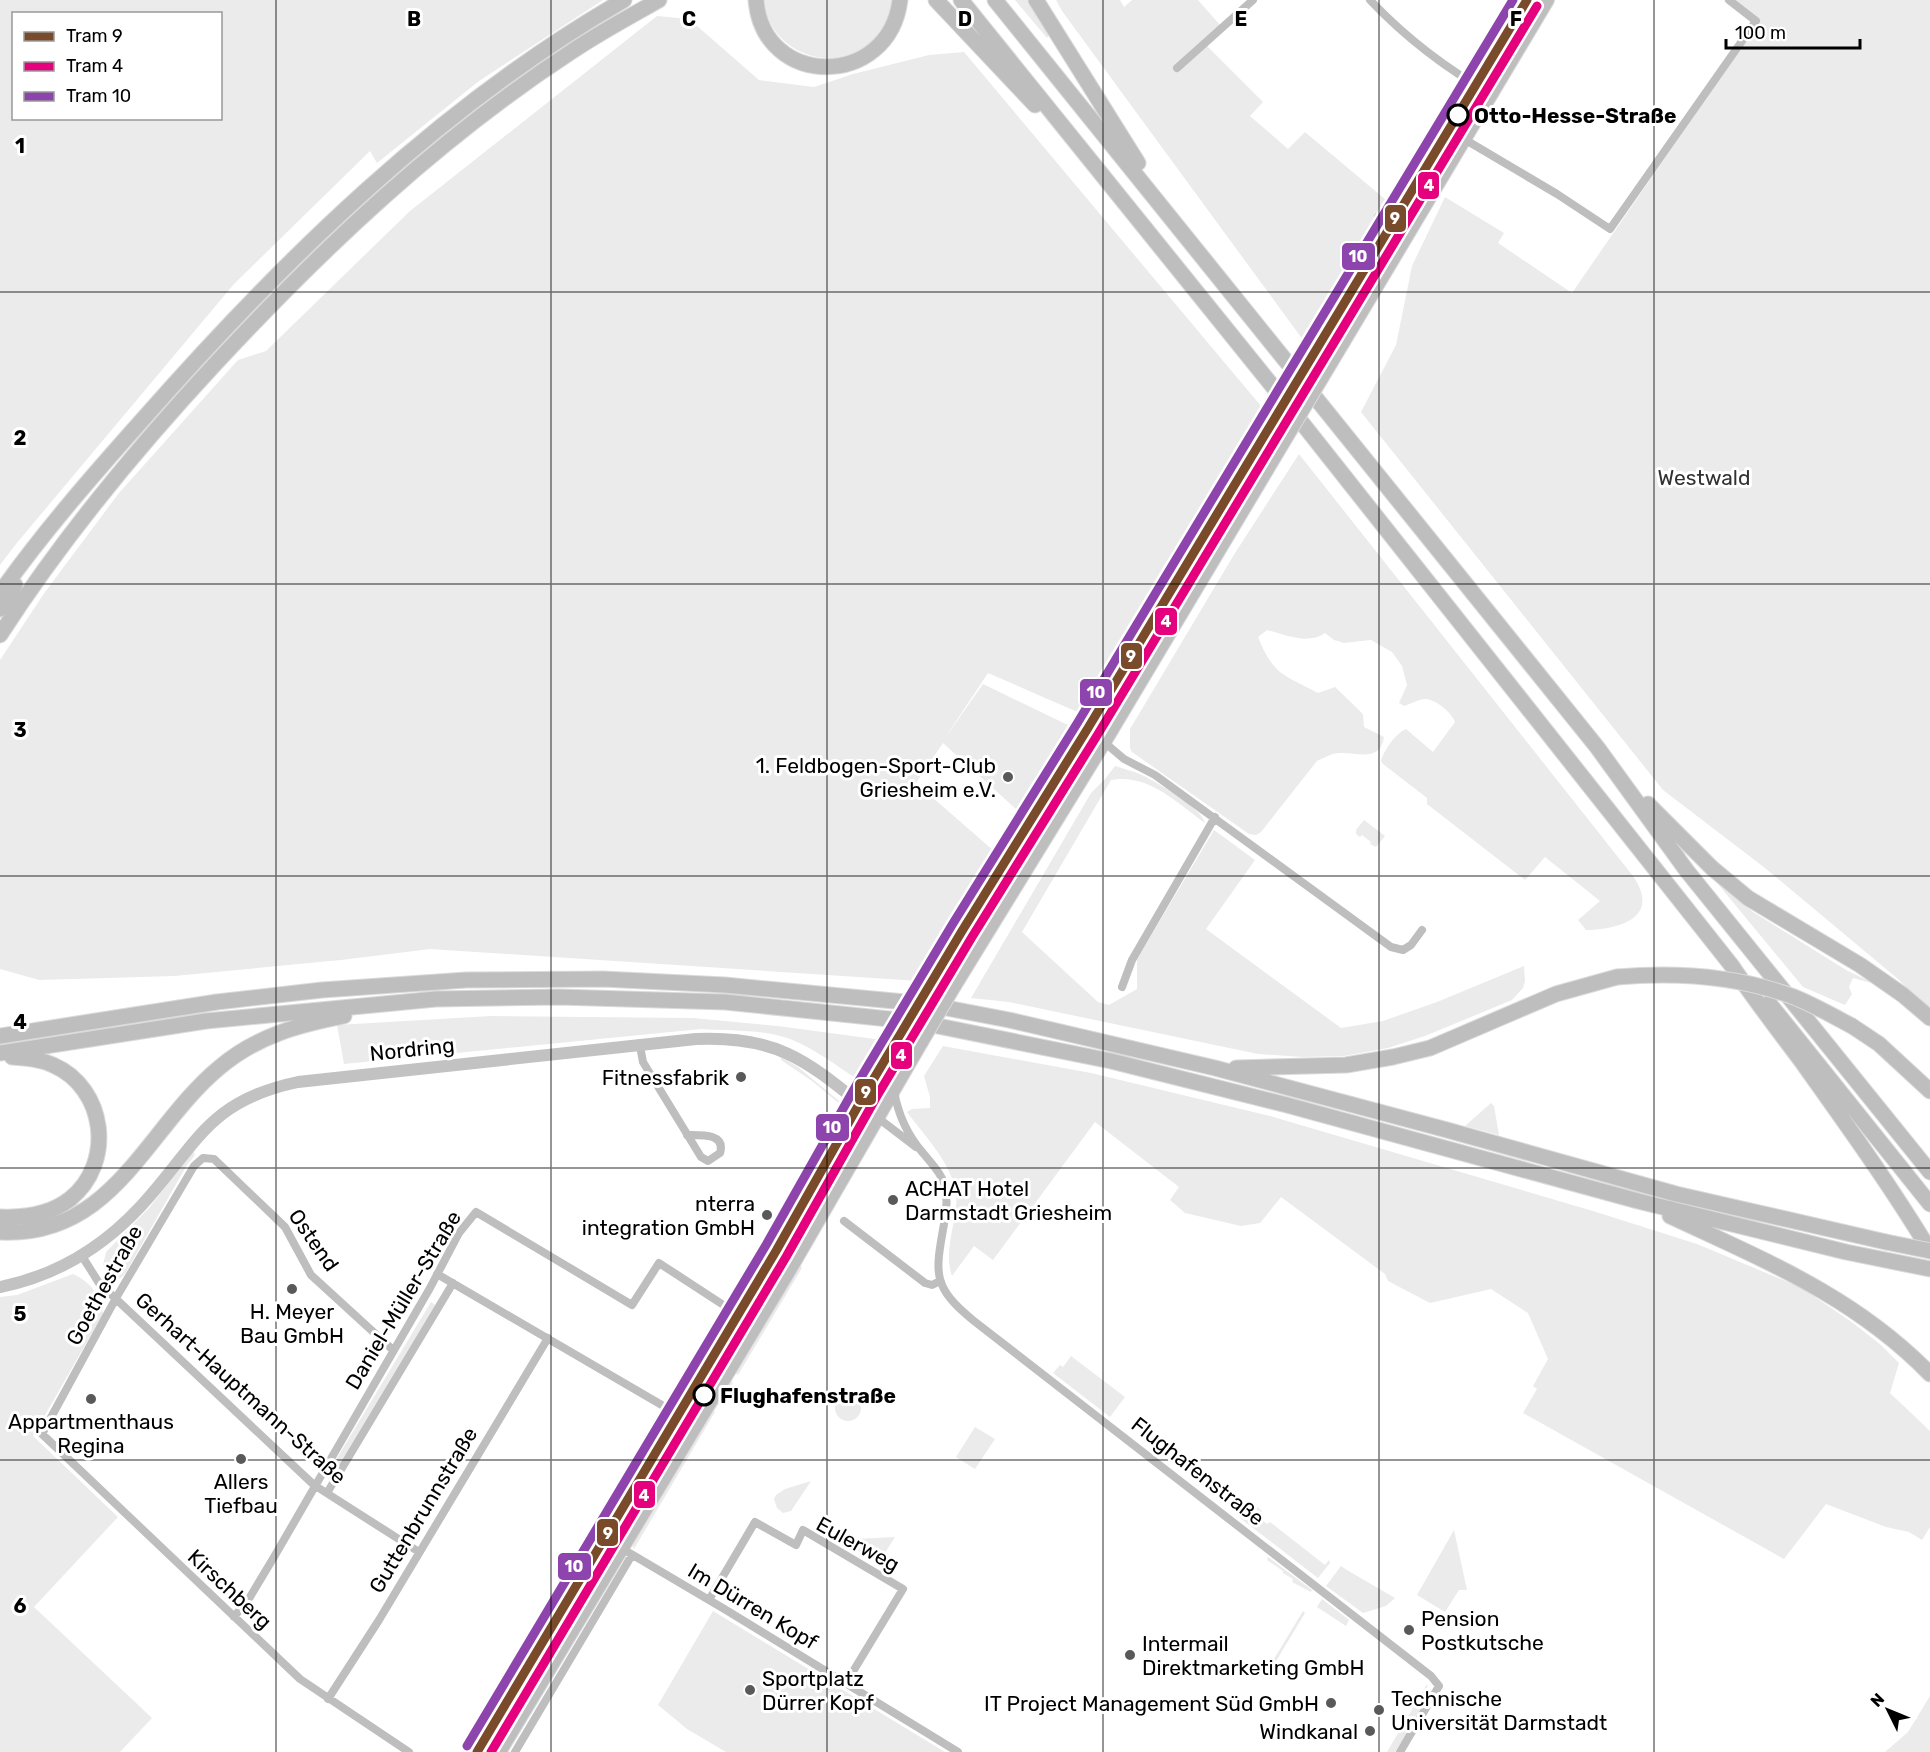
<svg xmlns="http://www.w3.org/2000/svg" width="1930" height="1752" font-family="Rubik,sans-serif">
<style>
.green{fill:#ebebeb;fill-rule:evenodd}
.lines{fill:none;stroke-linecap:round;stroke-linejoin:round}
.primary-casing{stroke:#dbdbdb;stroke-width:16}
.highway-casing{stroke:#dbdbdb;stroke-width:17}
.street{stroke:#bebebe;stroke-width:8}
.secondary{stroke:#c2c2c2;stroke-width:12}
.primary{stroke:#bebebe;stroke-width:14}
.highway{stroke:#bebebe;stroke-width:15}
.primary-bridge-casing{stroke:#dbdbdb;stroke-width:16;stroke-linecap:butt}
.highway-bridge-casing{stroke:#dbdbdb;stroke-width:17;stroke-linecap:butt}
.primary-bridge{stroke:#bebebe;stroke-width:14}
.highway-bridge{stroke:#bebebe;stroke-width:15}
.tram-1-casing{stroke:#fff;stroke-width:14}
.tram-2-casing{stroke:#fff;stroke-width:14}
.tram-3-casing{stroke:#fff;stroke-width:14}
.tram-1{stroke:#7a4b2a;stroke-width:9}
.tram-2{stroke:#e5007d;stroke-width:9}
.tram-3{stroke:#8e44ad;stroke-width:9}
.grid{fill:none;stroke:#000;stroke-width:1.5;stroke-opacity:0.55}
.stop-dot{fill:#fff;stroke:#000;stroke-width:3}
.poi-dot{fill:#595959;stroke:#fff;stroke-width:2}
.labels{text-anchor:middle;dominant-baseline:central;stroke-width:6;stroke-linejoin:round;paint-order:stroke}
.stop-label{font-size:21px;font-weight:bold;fill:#000;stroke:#fff;text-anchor:start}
.park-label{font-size:21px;fill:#313131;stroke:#fff}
.poi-label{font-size:21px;fill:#000;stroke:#fff;text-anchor:end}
.street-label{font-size:21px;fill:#000;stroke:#fff}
.grid-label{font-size:20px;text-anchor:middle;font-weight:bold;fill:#000;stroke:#fff;stroke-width:6;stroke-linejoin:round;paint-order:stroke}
.line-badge{stroke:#fff;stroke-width:2}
.badge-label{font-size:16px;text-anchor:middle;font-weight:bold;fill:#fff}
</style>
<rect width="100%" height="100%" fill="#fff"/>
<path class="green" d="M 0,0 L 603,0 L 479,81 L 377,163 L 370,151 L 234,284 L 16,544 L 0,565 ZM 14,14 L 220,14 L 220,118 L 14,118 Z
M 764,0 L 893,0 C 891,11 888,21 882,31 C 849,80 769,59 764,0 Z
M 1015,0 L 1027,0 L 1049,35 L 1047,38 Z
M 1056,0 L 1120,0 L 1124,7 L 1132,0 L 1198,0 L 1220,25 L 1205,44 L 1263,102 L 1250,116 L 1288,149 L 1305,132 L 1392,205 L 1306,344 L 1062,11 Z
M 1735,0 L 1930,0 L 1930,1012 L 1898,979 L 1765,868 L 1663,790 L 1361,412 L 1396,345 L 1412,266 L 1445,197 L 1504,233 L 1498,243 L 1572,293 L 1753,30 L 1746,9 Z
M 657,16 L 689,19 L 759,80 L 814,87 L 853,74 L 929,55 L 964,52 L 1266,412 L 1234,455 L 1082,714 L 988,673 L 943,741 L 983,684 L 1070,726 L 1016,809 L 943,743 L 916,783 L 995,852 L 919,981 L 430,949 L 341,960 L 174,976 L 39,980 L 0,969 L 0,660 L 45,592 L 119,493 L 238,360 L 266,351 L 410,211 Z
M 1299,454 L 1633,876 C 1661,917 1621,929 1586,930 L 1578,920 L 1600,901 L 1545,857 L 1525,880 L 1427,804 L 1427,798 L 1383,764 L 1381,761 C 1384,750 1396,733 1406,729 L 1433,752 L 1455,722 C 1452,713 1435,698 1424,699 C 1417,700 1410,704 1404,706 L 1399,703 L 1407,685 L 1402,666 L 1392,652 L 1371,640 L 1344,643 L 1334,640 L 1325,633 C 1308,645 1286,635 1267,630 L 1258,637 C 1274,676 1283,674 1318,693 L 1335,687 L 1363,714 L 1364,727 L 1384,737 C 1380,763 1357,752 1340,753 C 1331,753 1324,758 1317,761 L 1261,832 L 1256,835 L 1249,834 L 1132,752 L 1130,748 L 1130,729 L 1235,553 Z
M 1115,766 C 1124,769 1133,771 1142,775 C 1156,782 1202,808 1205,823 C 1177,803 1148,773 1111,780 L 1022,932 L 1098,1002 L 1109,1005 L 1137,989 L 1137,959 L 1214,830 L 1255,860 L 1206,929 L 1341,1028 L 1383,1021 L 1437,1002 L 1524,966 L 1525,981 L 1523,988 L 1512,1000 L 1425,1036 L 1388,1048 L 1344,1056 L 1303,1057 L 1258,1054 L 1009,1002 L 971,998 L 1091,793 L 1105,779 Z
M 1364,820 L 1385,836 L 1376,847 L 1370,844 L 1371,842 L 1362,835 L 1360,837 L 1356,834 L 1356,830 Z
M 1713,878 L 1753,912 L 1846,970 L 1875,984 L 1853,978 L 1849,987 L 1852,994 L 1845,1005 L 1803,987 Z
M 491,1016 L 693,1018 L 778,1026 L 882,1040 L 858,1080 C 836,1065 815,1049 790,1039 C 763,1029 730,1031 701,1029 L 344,1064 L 337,1025 Z
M 943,1046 L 1091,1073 L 1270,1116 L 1593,1211 L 1697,1244 L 1802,1288 L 1853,1323 L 1881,1345 L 1899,1363 L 1890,1393 L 1930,1431 L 1930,1527 L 1922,1540 L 1909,1532 L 1886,1527 L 1826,1504 L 1784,1559 L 1523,1413 L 1537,1389 L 1533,1386 L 1548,1359 L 1528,1313 L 1491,1289 L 1430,1303 L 1388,1281 L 1385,1274 L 1281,1197 L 1260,1223 L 1241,1226 L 1185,1213 L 1170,1200 L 1179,1187 L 1095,1122 L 993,1260 L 974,1246 L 952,1276 C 944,1253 954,1229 956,1206 C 960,1171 926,1138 907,1112 L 912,1109 L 930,1108 L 930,1097 L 924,1076 Z
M 781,1057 L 798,1067 L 844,1105 L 841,1105 L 812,1081 L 781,1060 Z
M 1491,1103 L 1494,1106 L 1499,1135 L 1465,1126 Z
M 850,1136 L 855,1139 L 831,1180 L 813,1216 L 723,1367 L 719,1364 L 790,1244 Z
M 193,1151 L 195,1155 L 187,1165 L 126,1272 C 121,1279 117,1282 109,1278 L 103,1265 L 106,1252 L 149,1208 Z
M 800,1265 L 802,1268 L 738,1375 L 735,1373 Z
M 73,1274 C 89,1281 102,1296 103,1314 L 33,1436 L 118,1517 L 34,1607 L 152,1718 L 120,1752 L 0,1752 L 0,1297 L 17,1295 Z
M 431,1302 L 435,1305 L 330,1480 L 328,1479 L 328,1473 Z
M 1071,1356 L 1125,1397 L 1110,1417 L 1053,1373 L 1060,1365 L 1063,1367 Z
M 717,1371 L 720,1373 L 655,1482 L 646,1491 Z
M 731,1381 L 733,1383 L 714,1411 L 715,1412 L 634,1549 L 631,1544 L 640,1527 L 652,1512 Z
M835 1408a13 13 0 1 1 26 0a13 13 0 1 1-26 0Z
M 975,1427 L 995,1439 L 975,1469 L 956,1457 Z
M 811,1481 L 791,1511 L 783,1513 L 777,1508 L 774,1499 L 776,1495 L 785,1489 Z
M 1252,1503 L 1262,1511 L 1258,1517 L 1267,1524 L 1270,1522 L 1325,1565 L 1329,1560 L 1330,1563 L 1318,1578 L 1240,1518 Z
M 1454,1530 L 1467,1590 L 1459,1590 L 1445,1612 L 1417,1595 Z
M 895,1537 L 878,1564 L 852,1547 L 856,1539 Z
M 609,1550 L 603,1567 L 508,1729 L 492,1745 Z
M 1268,1557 L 1312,1590 L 1311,1592 L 1292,1582 L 1293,1579 L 1283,1573 L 1283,1571 L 1267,1560 Z
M 620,1566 L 508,1752 L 505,1752 L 584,1618 L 602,1595 Z
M 1341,1566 L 1347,1570 L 1395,1598 L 1386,1606 L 1363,1613 L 1326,1586 Z
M 1322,1599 L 1349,1620 L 1346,1626 L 1317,1607 Z
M 713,1611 L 945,1752 L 726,1752 L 687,1729 L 658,1705 Z
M 1303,1611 L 1305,1613 L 1269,1673 L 1266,1672 Z
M 1427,1684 C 1430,1704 1406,1734 1395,1752 L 1387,1752 Z
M 1930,1696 L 1930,1752 L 1885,1752 L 1908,1732 Z"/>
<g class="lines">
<g class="primary-casing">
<path id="primary" d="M 1343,342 L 1547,0
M 954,986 L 1104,742 L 1267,469
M 499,1752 L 788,1272 L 917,1049"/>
</g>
<g class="highway-casing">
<path id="highway" d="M 756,0 C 763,89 889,89 900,0
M 936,0 L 1035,105
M 961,0 L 1291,409 L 1732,966 C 1754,999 1778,1030 1802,1062 C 1846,1124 1891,1186 1930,1251
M 995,0 L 1597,747 L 1687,871 L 1930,1172
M 1036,0 L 1138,163
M 0,593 C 44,531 94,474 144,418 C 283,260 441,105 624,0
M 0,609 L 15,585
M 0,635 C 63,537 137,448 216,363 C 323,248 439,138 571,52 C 599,33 629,17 659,0
M 1648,804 L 1712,868 L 1748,898 L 1860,965 L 1903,995 L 1930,1018
M 1769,1003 L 1930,1204
M 1852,1026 L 1879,1044 L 1930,1091
M 0,1036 L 217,1002 L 322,990 L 466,980 L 603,979 L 725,985 L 926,1004 L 1009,1020 L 1215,1068 L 1447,1130 L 1676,1194 L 1886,1242
M 0,1053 L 206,1021 L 436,999 L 559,997 L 725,1002 L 918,1022 L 1111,1061 L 1287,1105 L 1638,1201 L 1846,1252 L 1930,1269
M 1236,1068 L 1346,1065 L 1393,1057 L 1430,1048 L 1556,994 L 1617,977
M 1670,1216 C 1766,1261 1855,1297 1930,1374
M 0,1217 C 24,1218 51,1214 70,1199 C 115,1163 106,1088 53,1065 C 40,1059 26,1058 12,1057
M 0,1232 C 114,1238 146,1128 220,1067 C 257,1036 298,1025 344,1016"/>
</g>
<path class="street" d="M 1370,0 C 1406,38 1445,68 1491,94
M 1177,68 L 1253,0
M 1464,139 L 1557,194 L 1610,229 L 1756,21 L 1729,0
M 1378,217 L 1388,220 L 1520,0
M 1104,742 L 1124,759 L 1155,775 L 1391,947 L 1403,950 L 1411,945 L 1422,930
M 1122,987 L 1132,960 L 1215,817
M 640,1046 L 643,1062 L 701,1157 L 708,1161 L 720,1153 C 726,1133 700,1135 687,1135
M 894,1091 C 898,1114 908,1136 923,1153 C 931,1163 940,1171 944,1183 C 948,1197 947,1210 944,1224 C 935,1274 932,1287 974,1321 L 1431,1676 L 1439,1686 L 1400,1752
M 878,1118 L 916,1147
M 844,1221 L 925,1283 L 932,1285 L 940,1281
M 82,1256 L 99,1283 L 314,1485 L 419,1552
M 437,1274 L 672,1411
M 393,1350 L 311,1275 L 285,1227 L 214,1159 L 203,1158 L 194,1166 L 116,1298 L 42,1434 L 300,1679 L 409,1752
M 327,1493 L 453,1283
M 621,1548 L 726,1610 L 958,1752
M 709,1600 L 755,1522 L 796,1545 L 803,1530 L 903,1589 L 846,1683
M 234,1617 L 250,1597 L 274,1557 L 430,1288 L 459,1233 L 476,1212 L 632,1305 L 659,1263 L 731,1310 L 468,1752
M 328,1699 L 379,1620 L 548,1338
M 515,1752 L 632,1555"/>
<path class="secondary" d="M 847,1093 C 878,1088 886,1082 908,1059
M 0,1287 C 55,1276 103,1247 141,1206 C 197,1145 207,1101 298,1082 L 696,1039 C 785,1035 813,1067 878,1118"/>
<use href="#primary" class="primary"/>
<use href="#highway" class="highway"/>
<g class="primary-bridge-casing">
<path id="primary-bridge" d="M 1267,469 L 1343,342
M 917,1049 L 954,986"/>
</g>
<g class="highway-bridge-casing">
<path id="highway-bridge" d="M 1617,977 C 1677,972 1738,976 1794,997 C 1814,1005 1833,1016 1852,1026
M 1886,1242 L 1930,1251"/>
</g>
<use href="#primary-bridge" class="primary-bridge"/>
<use href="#highway-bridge" class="highway-bridge"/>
<g class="tram-1-casing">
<path id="tram-1" d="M 477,1752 L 776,1251 L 867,1090 L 962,931 L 1088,728 L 1527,0"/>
</g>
<g class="tram-2-casing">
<path id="tram-2" d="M 491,1752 L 786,1257 L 877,1096 L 972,937 L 1098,734 L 1537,6"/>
</g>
<g class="tram-3-casing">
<path id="tram-3" d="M 467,1746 L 766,1245 L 857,1084 L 952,925 L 1078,722 L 1513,0"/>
</g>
<use href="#tram-1" class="tram-1"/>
<use href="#tram-2" class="tram-2"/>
<use href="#tram-3" class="tram-3"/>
</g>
<path class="grid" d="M 276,0 L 276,1752M 551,0 L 551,1752M 827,0 L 827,1752M 1103,0 L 1103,1752M 1379,0 L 1379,1752M 1654,0 L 1654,1752M 0,292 L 1930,292M 0,584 L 1930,584M 0,876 L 1930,876M 0,1168 L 1930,1168M 0,1460 L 1930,1460"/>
<g class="stop-dot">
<circle cx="1458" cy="115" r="10"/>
<circle cx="704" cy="1395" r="10"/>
</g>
<g class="poi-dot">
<circle cx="1008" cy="777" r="6"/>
<circle cx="741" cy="1077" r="6"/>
<circle cx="893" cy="1200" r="6"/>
<circle cx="767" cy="1215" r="6"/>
<circle cx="292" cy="1289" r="6"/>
<circle cx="91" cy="1399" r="6"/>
<circle cx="241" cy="1459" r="6"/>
<circle cx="1409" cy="1630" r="6"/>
<circle cx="1130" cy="1655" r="6"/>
<circle cx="750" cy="1690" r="6"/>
<circle cx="1331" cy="1703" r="6"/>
<circle cx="1379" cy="1710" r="6"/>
<circle cx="1370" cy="1731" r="6"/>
</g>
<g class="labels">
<g class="stop-label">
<text x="1474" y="115">Otto-Hesse-Straße</text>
<text x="720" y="1395">Flughafenstraße</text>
</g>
<g class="park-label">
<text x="1704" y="477">Westwald</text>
</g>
<g class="poi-label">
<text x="996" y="765">1. Feldbogen-Sport-Club<tspan x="996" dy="24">Griesheim e.V.</tspan></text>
<text x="729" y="1077">Fitnessfabrik</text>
<text x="905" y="1188" text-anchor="start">ACHAT Hotel<tspan x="905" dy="24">Darmstadt Griesheim</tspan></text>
<text x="755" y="1203">nterra<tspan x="755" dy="24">integration GmbH</tspan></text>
<text x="292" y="1311" text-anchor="middle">H. Meyer<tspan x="292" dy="24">Bau GmbH</tspan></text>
<text x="91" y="1421" text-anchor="middle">Appartmenthaus<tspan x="91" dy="24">Regina</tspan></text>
<text x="241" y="1481" text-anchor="middle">Allers<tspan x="241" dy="24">Tiefbau</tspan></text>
<text x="1421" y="1618" text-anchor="start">Pension<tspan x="1421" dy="24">Postkutsche</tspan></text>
<text x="1142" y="1643" text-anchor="start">Intermail<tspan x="1142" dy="24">Direktmarketing GmbH</tspan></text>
<text x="762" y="1678" text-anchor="start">Sportplatz<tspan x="762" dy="24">Dürrer Kopf</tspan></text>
<text x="1391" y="1698" text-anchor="start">Technische<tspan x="1391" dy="24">Universität Darmstadt</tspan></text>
<text x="1319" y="1703">IT Project Management Süd GmbH</text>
<text x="1358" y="1731">Windkanal</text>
</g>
<g class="street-label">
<text transform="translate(412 1049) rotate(-6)">Nordring</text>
<text transform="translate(314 1240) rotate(55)">Ostend</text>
<text transform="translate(104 1285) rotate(-61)">Goethestraße</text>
<text transform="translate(403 1300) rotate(-59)">Daniel-Müller-Straße</text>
<text transform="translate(241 1388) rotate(42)">Gerhart-Hauptmann-Straße</text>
<text transform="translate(1198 1471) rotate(38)">Flughafenstraße</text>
<text transform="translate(423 1510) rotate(-59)">Guttenbrunnstraße</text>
<text transform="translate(858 1544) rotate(29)">Eulerweg</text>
<text transform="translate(230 1589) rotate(43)">Kirschberg</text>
<text transform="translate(753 1606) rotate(31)">Im Dürren Kopf</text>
</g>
</g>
<g class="grid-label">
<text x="414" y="26">B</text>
<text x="689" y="26">C</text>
<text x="965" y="26">D</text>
<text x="1241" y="26">E</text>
<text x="1516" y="26">F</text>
<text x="20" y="153">1</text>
<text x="20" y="445">2</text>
<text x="20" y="737">3</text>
<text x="20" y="1029">4</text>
<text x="20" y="1321">5</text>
<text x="20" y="1613">6</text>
</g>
<g class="line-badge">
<rect x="1417" y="171" width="23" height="29" rx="6" fill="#e5007d"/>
<rect x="1384" y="204" width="23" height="29" rx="6" fill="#7a4b2a"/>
<rect x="1341" y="242" width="35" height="29" rx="6" fill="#8e44ad"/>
<rect x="1154" y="607" width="24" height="29" rx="6" fill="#e5007d"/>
<rect x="1120" y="642" width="23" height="28" rx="6" fill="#7a4b2a"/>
<rect x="1079" y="678" width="34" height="29" rx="6" fill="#8e44ad"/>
<rect x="890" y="1041" width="23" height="29" rx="6" fill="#e5007d"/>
<rect x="854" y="1078" width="23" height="28" rx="6" fill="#7a4b2a"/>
<rect x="815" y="1113" width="35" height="29" rx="6" fill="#8e44ad"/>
<rect x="633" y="1480" width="23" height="29" rx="6" fill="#e5007d"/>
<rect x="596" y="1518" width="23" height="29" rx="6" fill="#7a4b2a"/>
<rect x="557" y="1552" width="35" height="29" rx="6" fill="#8e44ad"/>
</g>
<g class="badge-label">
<text x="1429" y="191">4</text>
<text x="1395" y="224">9</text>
<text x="1358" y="262">10</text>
<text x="1166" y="627">4</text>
<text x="1131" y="662">9</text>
<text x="1096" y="698">10</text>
<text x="901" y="1061">4</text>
<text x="866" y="1098">9</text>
<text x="832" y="1133">10</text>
<text x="644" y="1501">4</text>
<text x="608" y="1539">9</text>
<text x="574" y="1572">10</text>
</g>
<rect x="12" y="12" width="210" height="108" fill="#ffffff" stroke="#999999" stroke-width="1.5"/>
<rect x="24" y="32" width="30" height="9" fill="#7a4b2a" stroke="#999999" stroke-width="1.5"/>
<text x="66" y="42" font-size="18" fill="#000000">Tram 9</text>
<rect x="24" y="62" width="30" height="9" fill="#e5007d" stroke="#999999" stroke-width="1.5"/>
<text x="66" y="72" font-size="18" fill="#000000">Tram 4</text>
<rect x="24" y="92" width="30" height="9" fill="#8e44ad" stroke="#999999" stroke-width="1.5"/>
<text x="66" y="102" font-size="18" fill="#000000">Tram 10</text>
<g transform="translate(1888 1710) rotate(313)" stroke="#ffffff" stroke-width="4.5" paint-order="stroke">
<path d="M0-4.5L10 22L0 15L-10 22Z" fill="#000000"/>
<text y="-9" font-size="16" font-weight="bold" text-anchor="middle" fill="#000000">N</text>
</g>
<path d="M1726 39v9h134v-9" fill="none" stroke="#000000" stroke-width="3"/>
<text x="1735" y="39" font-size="18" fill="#000000" stroke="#ffffff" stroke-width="4.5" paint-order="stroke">100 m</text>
</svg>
